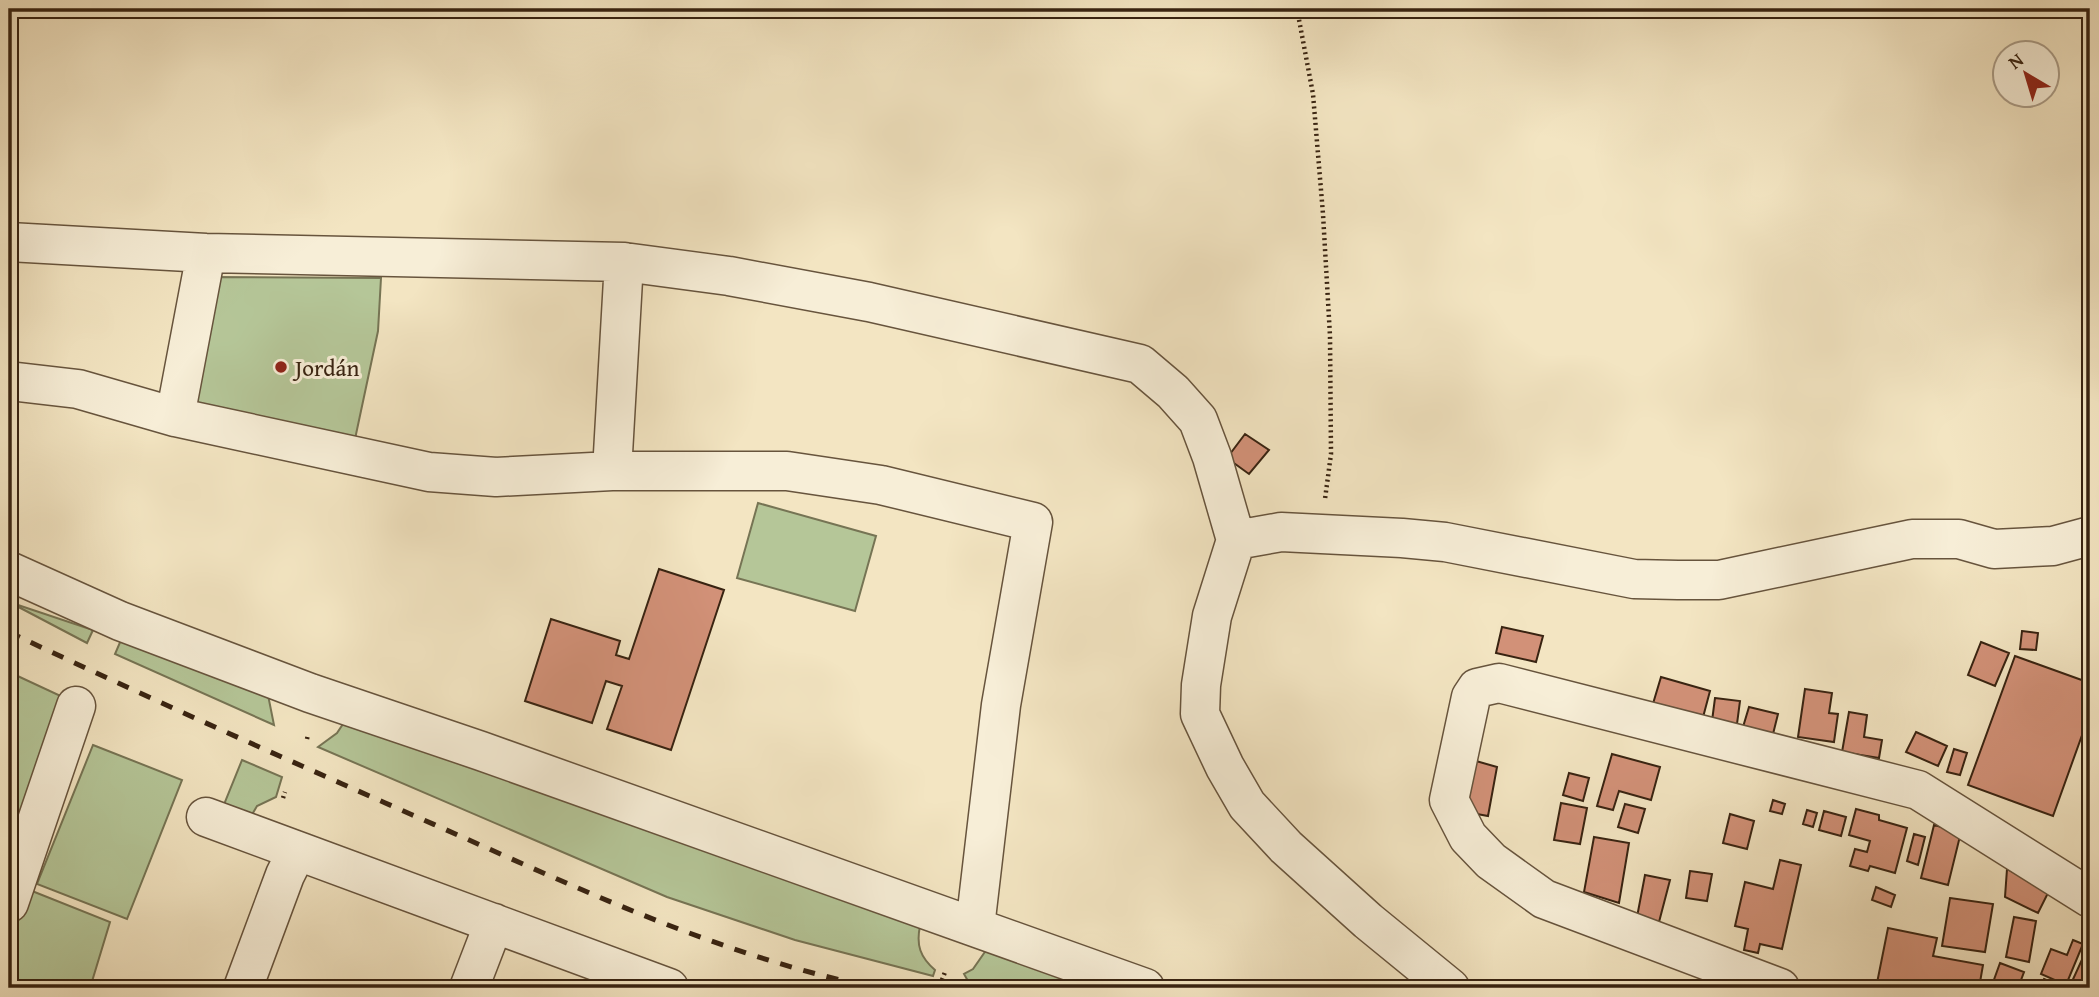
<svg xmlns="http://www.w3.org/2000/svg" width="2099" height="997" font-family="'Gentium Book Plus',serif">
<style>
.green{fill:#b5c698;stroke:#767454;stroke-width:2}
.building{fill:#d29178;stroke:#382311;stroke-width:2}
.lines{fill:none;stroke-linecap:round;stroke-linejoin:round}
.minor-casing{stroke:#67543d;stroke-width:41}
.path{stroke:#382311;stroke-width:4.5;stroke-dasharray:2 3.5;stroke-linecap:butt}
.minor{stroke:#f7eed7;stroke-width:38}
.rail{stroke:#382311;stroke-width:5;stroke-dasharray:12 12;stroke-linecap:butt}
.poi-dot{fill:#8f2418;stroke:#f7eed7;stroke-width:2.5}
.labels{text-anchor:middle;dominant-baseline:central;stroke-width:6;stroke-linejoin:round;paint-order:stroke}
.poi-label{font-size:23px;fill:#382311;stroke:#f7eed7;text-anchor:start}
</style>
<rect width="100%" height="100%" fill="#f3e5c2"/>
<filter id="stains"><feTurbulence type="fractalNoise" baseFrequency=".00286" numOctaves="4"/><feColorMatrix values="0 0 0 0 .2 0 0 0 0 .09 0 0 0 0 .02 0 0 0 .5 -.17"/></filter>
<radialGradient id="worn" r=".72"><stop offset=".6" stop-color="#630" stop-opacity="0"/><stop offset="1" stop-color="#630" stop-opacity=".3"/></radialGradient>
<path class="green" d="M 210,277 L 381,278 L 378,331 L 355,439 L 185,404 Z
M 758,503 L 876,536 L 855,611 L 737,578 Z
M 9,602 L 93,630 L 87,643 Z
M 121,640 L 268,695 L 274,725 L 115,654 Z
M 9,672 L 65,698 L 9,858 Z
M 345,721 L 920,926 C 916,945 920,957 935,970 L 933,976 L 795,940 L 667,897 L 318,747 L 337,733 Z
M 93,745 L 182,780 L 127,919 L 37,884 Z
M 242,760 L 282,777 L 276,797 L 257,806 L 250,818 L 223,807 Z
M 27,889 L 110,922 L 90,988 L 9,988 L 9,942 Z
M 987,949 L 1094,988 L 999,988 L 968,981 L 964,974 L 973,969 Z"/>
<path class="building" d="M 1245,434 L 1269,450 L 1249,474 L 1227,458 Z
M 659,569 L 724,590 L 671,750 L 607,729 L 622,686 L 606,681 L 592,723 L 525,701 L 551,619 L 620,641 L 616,655 L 629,659 Z
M 1502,627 L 1543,636 L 1536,662 L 1496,653 Z
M 2022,631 L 2038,633 L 2036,650 L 2020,649 Z
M 1981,642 L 2009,653 L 1995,686 L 1968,675 Z
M 2015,656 L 2090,683 L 2090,713 L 2053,816 L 1968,785 Z
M 1661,677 L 1710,691 L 1702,721 L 1652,707 Z
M 1805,689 L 1832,693 L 1829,713 L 1838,714 L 1834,742 L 1798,737 Z
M 1715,698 L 1740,701 L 1737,724 L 1712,721 Z
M 1749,707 L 1778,714 L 1773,734 L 1743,727 Z
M 1849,712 L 1867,715 L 1864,737 L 1882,740 L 1879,758 L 1842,752 Z
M 1916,732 L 1947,746 L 1938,766 L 1906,752 Z
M 1954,749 L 1967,753 L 1960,775 L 1947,772 Z
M 1612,754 L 1660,767 L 1651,800 L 1619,791 L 1613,810 L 1597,806 Z
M 1476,761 L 1497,767 L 1488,816 L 1466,812 Z
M 1569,773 L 1589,778 L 1583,801 L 1563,795 Z
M 1773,800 L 1785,804 L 1782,814 L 1770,811 Z
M 1561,803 L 1587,808 L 1580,844 L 1554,840 Z
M 1625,804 L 1645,809 L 1638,833 L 1618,827 Z
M 1856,809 L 1879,815 L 1879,820 L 1907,828 L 1895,873 L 1870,866 L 1868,871 L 1850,866 L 1855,849 L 1867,852 L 1870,841 L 1849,835 Z
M 1807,810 L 1817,813 L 1813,827 L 1803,824 Z
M 1824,811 L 1846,817 L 1841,836 L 1819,830 Z
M 1730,814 L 1754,821 L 1747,849 L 1723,843 Z
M 1934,825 L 1961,832 L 1948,885 L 1921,878 Z
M 1914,834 L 1925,837 L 1918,865 L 1907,861 Z
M 1594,837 L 1629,843 L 1619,903 L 1584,892 Z
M 1780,860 L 1801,865 L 1782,949 L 1760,944 L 1758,953 L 1744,950 L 1748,929 L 1735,926 L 1745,882 L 1773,889 Z
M 2007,869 L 2050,889 L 2038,913 L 2005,897 Z
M 1690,871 L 1712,874 L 1707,901 L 1686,898 Z
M 1645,875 L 1670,880 L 1659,922 L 1637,917 Z
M 1876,887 L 1895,895 L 1891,907 L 1872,900 Z
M 1950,898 L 1993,904 L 1985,952 L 1942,946 Z
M 2014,917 L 2036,921 L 2029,962 L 2006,957 Z
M 1888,928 L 1937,938 L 1933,956 L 1983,965 L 1979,988 L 1876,988 Z
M 2073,940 L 2083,944 L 2066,985 L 2041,974 L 2051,949 L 2067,955 Z
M 2085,953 L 2090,955 L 2090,988 L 2069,988 Z
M 2000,963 L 2024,972 L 2018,988 L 1991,988 Z
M 2044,979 L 2063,988 L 2040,988 Z"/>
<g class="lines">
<g class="minor-casing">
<path id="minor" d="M 9,242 L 206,253 L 624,262 L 729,276 L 869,302 L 1140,364 L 1173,392 L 1198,420 L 1212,457 L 1236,540 L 1212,616 L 1201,685 L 1200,714 L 1225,767 L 1247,805 L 1286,847 L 1368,921 L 1450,988
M 9,381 L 78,389 L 175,417 L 429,472 L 496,477 L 612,471 L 787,471 L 881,485 L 1033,522 L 1001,705 L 975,927
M 175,417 L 206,253
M 612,471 L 624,262
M 1236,540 L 1281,532 L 1402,538 L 1445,542 L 1634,579 L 1678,580 L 1719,580 L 1912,539 L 1959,539 L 1994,549 L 2053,546 L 2090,536
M 9,571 L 120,621 L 310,693 L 481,751 L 1145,988
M 206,817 L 669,988
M 9,903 L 76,706
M 243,988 L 285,875 L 297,851
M 469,988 L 494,923
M 1780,988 L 1544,899 L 1491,861 L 1468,837 L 1449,800 L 1471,697 L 1477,688 L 1499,683 L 1918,790 L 2090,898"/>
</g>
<path class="path" d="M 1297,9 L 1313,94 L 1323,214 L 1330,336 L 1331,454 L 1325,499
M 307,739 L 308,735
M 283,798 L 285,792
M 942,980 L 945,972"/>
<use href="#minor" class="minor"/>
<path class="rail" d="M 9,632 C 152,700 297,764 442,828 C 582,890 726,958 877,988"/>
</g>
<circle class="poi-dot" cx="281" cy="367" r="7"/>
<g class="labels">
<g class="poi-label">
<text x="295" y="367">Jordán</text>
</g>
</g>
<rect width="2099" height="997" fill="none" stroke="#f3e5c2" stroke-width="35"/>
<rect x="10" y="10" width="2078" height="976" fill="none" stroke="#382311" stroke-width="3.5"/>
<rect x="18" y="18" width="2064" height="962" fill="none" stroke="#382311" stroke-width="2"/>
<g transform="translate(2026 74) rotate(322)"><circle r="33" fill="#f7eed7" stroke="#ab9d88" stroke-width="2"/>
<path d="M0-5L12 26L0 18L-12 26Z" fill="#8f2418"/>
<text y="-10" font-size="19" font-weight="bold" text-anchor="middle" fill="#382311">N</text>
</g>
<rect width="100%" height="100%" filter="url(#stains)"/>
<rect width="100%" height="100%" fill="url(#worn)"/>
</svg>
